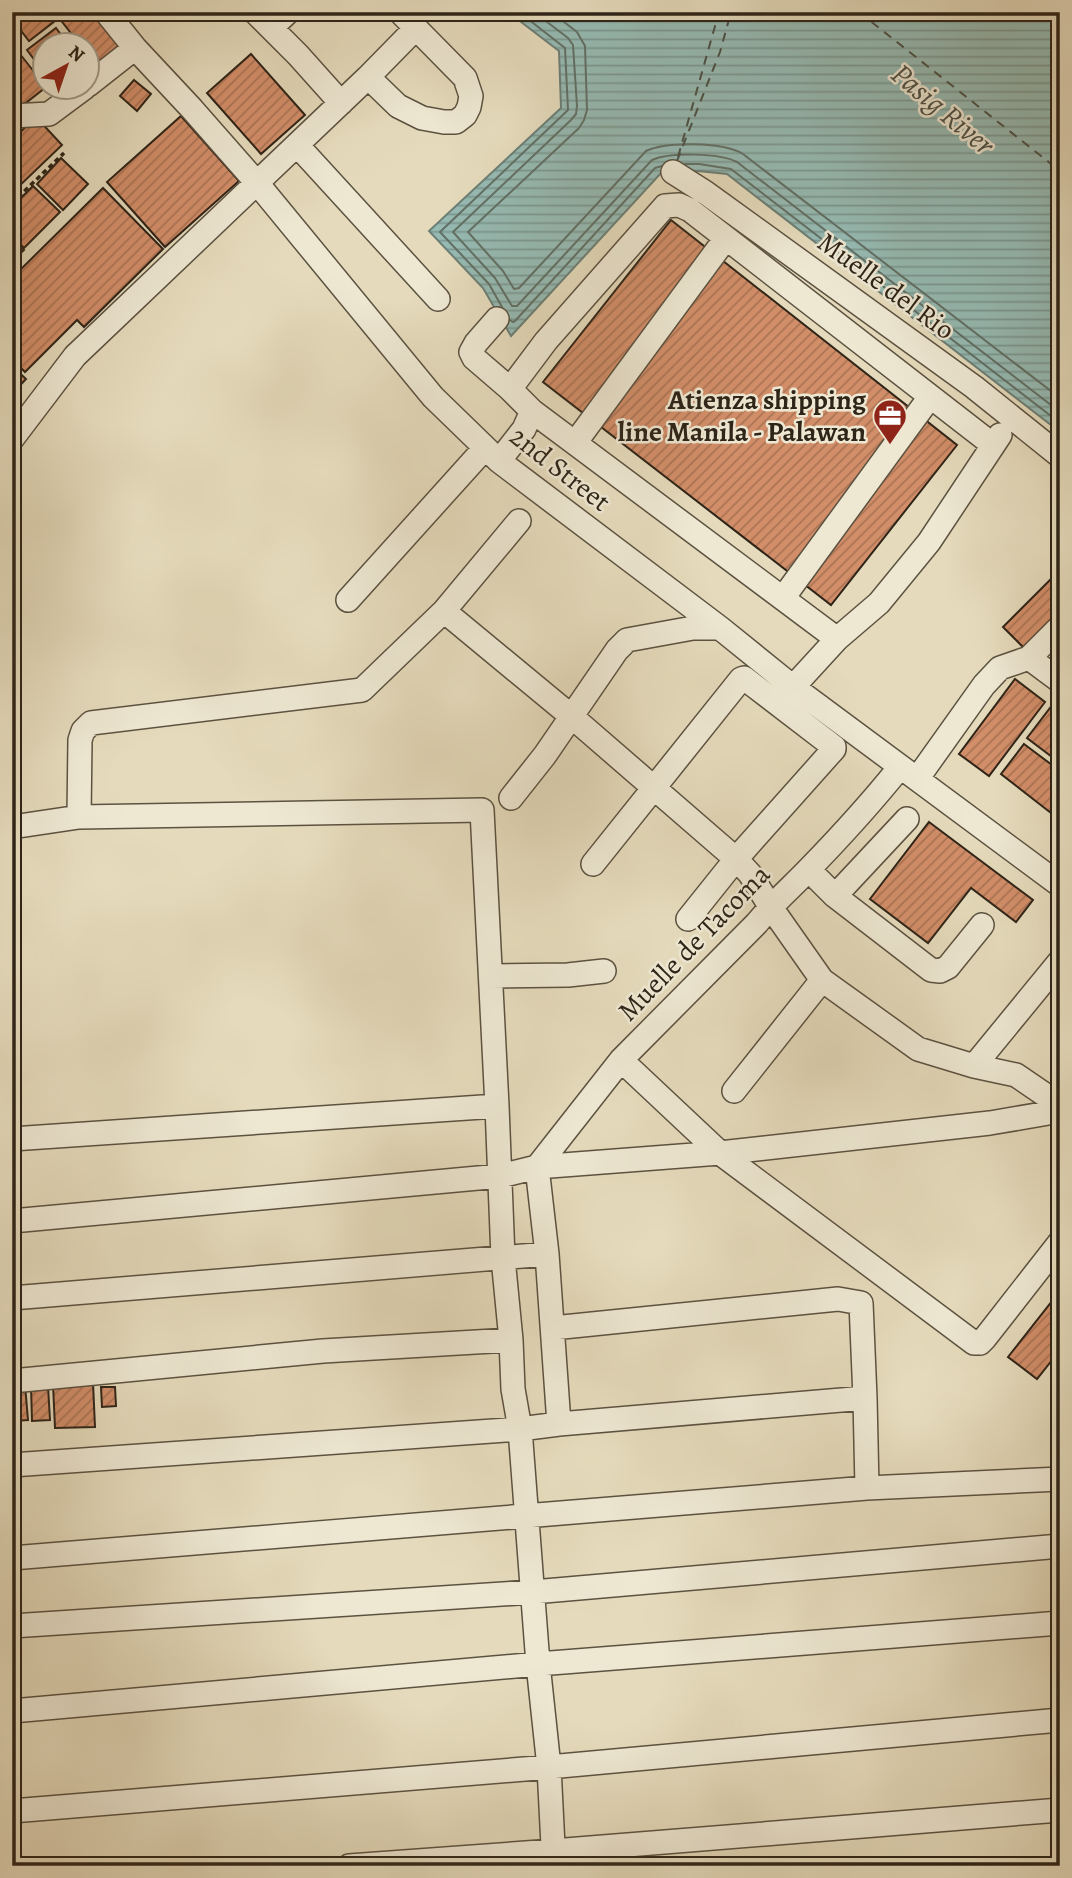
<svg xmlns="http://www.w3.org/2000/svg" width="1072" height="1878" font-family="Alegreya,serif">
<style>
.water{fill:url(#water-rules);stroke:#6c7f76;stroke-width:2}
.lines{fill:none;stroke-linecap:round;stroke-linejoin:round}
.shore{stroke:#627066;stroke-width:2}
.ferry{stroke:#4d5147;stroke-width:2;stroke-dasharray:9 7;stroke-linecap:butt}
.building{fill:url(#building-hatch);stroke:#2e2418;stroke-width:2}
.minor-casing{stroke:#5c5241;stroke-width:26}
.path{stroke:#2e2418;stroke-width:3.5;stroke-dasharray:5 3.5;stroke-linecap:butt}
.minor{stroke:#eee8d3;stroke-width:23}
.labels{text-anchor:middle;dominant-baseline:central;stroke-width:5;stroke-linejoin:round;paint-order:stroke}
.street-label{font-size:28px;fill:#2e2418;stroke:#eee8d3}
.poi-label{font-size:28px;font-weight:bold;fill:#2e2418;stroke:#eee8d3;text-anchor:end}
.water-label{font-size:30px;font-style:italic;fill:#4d5147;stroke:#eee8d3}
</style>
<defs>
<pattern id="water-rules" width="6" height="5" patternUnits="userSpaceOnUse" patternTransform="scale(1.75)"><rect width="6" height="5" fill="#96bbb4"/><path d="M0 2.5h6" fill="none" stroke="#7b9891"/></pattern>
<pattern id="building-hatch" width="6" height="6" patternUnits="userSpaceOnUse" patternTransform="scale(1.75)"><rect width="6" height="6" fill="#d28e69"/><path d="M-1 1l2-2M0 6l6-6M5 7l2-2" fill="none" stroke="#ab7455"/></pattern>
</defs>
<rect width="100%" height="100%" fill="#e5dbbc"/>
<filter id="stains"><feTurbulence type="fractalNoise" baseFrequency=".00286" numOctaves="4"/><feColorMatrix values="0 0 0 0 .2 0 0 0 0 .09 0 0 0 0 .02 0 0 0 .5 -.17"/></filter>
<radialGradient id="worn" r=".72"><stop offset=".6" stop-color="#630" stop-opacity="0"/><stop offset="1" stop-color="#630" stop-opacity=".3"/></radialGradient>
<path class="water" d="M 508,12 L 1060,12 L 1060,432 L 727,174 L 698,171 L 661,173 L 511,336 L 483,288 L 429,231 L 561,108 L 559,51 Z"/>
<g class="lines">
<path class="shore" d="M 534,12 L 568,38 L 573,45 L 577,106 L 576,114 L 571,120 L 453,232 L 495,278 L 512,306 L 517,306 L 652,160 C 670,152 720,153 737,162 L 1060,412
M 551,12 L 577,32 L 585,46 L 587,110 L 584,120 L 579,128 L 468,232 L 503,271 L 514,289 L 519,288 L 646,151 C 666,141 724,142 743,154 L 1060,398
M 685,164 L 699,164 L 731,169 L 1060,423
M 502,307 L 489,284 L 440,232 L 568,110 L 565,48 L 519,12
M 510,320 L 513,322 L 515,321 L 655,168 L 662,166"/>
<path class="ferry" d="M 859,12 L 1060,171
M 678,157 L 719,12
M 677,161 L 720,52 L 731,12"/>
</g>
<path class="building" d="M 12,12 L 92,12 L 121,49 L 97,67 L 88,54 L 88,46 L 81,46 L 59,18 L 29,41 L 12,19 Z
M 56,28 L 68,44 L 66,46 L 46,46 L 46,61 L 39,66 L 27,50 Z
M 20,54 L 46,87 L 22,106 L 12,93 L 12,60 Z
M 251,54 L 305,115 L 261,154 L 207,93 Z
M 134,80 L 151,94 L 137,111 L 120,96 Z
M 181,116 L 239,181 L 165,247 L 107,182 Z
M 36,117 L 62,145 L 12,193 L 12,140 Z
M 61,158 L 88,184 L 63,210 L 37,184 Z
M 33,186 L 60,212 L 24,248 L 12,236 L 12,207 Z
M 103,188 L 163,249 L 84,327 L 77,320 L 25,372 L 12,359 L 12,278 Z
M 671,220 L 957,445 L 831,605 L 543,382 Z
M 12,238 L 24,250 L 12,261 Z
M 12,366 L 26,379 L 12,394 Z
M 1060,570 L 1060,613 L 1024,648 L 1003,627 Z
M 1015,679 L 1045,702 L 989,776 L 959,754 Z
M 1050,708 L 1060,716 L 1060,763 L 1027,738 Z
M 1024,744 L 1060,771 L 1060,820 L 1001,774 Z
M 929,822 L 1033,900 L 1016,922 L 971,888 L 928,943 L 870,899 Z
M 1060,1291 L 1060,1350 L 1037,1379 L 1008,1357 Z
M 93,1383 L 95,1427 L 55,1428 L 53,1384 Z
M 25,1385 L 28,1420 L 13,1421 L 12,1386 Z
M 31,1386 L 48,1386 L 50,1420 L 32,1421 Z
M 101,1387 L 115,1387 L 116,1406 L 102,1407 Z"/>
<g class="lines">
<g class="minor-casing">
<path id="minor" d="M 106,12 L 135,48 L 192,109 L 257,183 L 433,397 L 499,461 L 720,628 L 793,687 L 1060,885
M 255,12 L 298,55 L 341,103
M 271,28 L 288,12
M 368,77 L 416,28
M 88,85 L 135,48
M 12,116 L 49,114 L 84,88
M 297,145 L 438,299
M 673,172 L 706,193 L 974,387 L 1060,456
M 497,319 L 476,343 L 471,352 L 474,358 L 510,389
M 532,411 L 837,639
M 12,439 L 75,356 L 368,77 L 398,106 L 422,118 L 444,122 L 456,122 L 465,115 L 469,107 L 471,96 L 465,78 L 400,12
M 575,443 L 726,238
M 499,461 L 524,429 L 532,411 L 510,389 L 546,341 L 665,206 L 679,205 L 690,210 L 993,445
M 783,598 L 930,397
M 348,600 L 485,448
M 444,611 L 519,521
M 1029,658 L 1060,681
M 793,687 L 837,639 L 879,603 L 929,542 L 1000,435
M 917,779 L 984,685 L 1000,668 L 1029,658 L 1060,627
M 511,798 L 545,755 L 617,650 L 627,640 L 693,628 L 720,628
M 12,827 L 79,817 L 80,740 L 83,731 L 91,723 L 362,690 L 444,611 L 571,716 L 736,859 L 750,874 L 770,906 L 822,980 L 918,1049 L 974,1066 L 1016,1075 L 1060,1105
M 593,864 L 741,679 L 744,678 L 834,747 L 834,749 L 736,859 L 688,919
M 809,870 L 835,896 L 931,970 L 940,971 L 948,967 L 982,925
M 835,896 L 907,819
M 491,976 L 568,975 L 604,971
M 621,1060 L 720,1153 L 974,1343 L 980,1343 L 985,1338 L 1060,1242
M 974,1066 L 1060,961
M 734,1091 L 822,980
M 12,1139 L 497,1106
M 537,1167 L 547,1254 L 559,1424 L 520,1429 L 538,1664 L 549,1767 L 554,1866
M 537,1167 L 621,1060 L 757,923 C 773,903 792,887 810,868 C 841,836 872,802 900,767
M 12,1221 L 500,1176 L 537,1167 L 720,1153 L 990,1123 L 1060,1111
M 12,1298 L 547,1254
M 553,1328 L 838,1299 L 861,1303 L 865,1398
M 12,1381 L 323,1351 L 511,1340
M 559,1424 L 865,1398 L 867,1488
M 12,1465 L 520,1429 L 513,1389 L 511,1340 L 503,1258 L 497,1106 L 482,810 L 79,817
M 12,1558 L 867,1488 L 1060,1479
M 12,1626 L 533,1592 L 1060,1546
M 12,1711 L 538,1664 L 1060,1623
M 12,1811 L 549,1767 L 1060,1720
M 349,1866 L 553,1851 L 1060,1810"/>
</g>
<path class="path" d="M 12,203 L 64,153"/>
<use href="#minor" class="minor"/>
</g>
<defs>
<g id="office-pin" transform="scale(1.75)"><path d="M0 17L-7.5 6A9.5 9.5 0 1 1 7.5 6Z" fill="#8f2418" stroke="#eee8d3"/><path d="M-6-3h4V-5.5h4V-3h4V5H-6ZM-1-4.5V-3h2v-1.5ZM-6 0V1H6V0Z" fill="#fff"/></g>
</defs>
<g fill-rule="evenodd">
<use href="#office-pin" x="890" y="416"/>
</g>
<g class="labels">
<g class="street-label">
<text transform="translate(886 286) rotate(36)">Muelle del Rio</text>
<text transform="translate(560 469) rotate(38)">2nd Street</text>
<text transform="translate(694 943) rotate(-46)">Muelle de Tacoma</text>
</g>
<g class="poi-label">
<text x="866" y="400">Atienza shipping<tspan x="866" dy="32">line Manila - Palawan</tspan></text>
</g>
<g class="water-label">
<text transform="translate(943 109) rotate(40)">Pasig River</text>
</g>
</g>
<rect width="1072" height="1878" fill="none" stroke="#e5dbbc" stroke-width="42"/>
<rect x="14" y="14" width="1044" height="1850" fill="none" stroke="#2e2418" stroke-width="3.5"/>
<rect x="21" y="21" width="1030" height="1836" fill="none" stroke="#2e2418" stroke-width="2"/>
<g transform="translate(66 66) rotate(40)"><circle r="33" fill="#eee8d3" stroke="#a19a88" stroke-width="2"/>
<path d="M0-5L12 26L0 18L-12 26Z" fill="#8f2418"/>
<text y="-10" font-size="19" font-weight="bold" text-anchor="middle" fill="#2e2418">N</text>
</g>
<rect width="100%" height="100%" filter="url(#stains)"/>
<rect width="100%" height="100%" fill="url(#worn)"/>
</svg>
